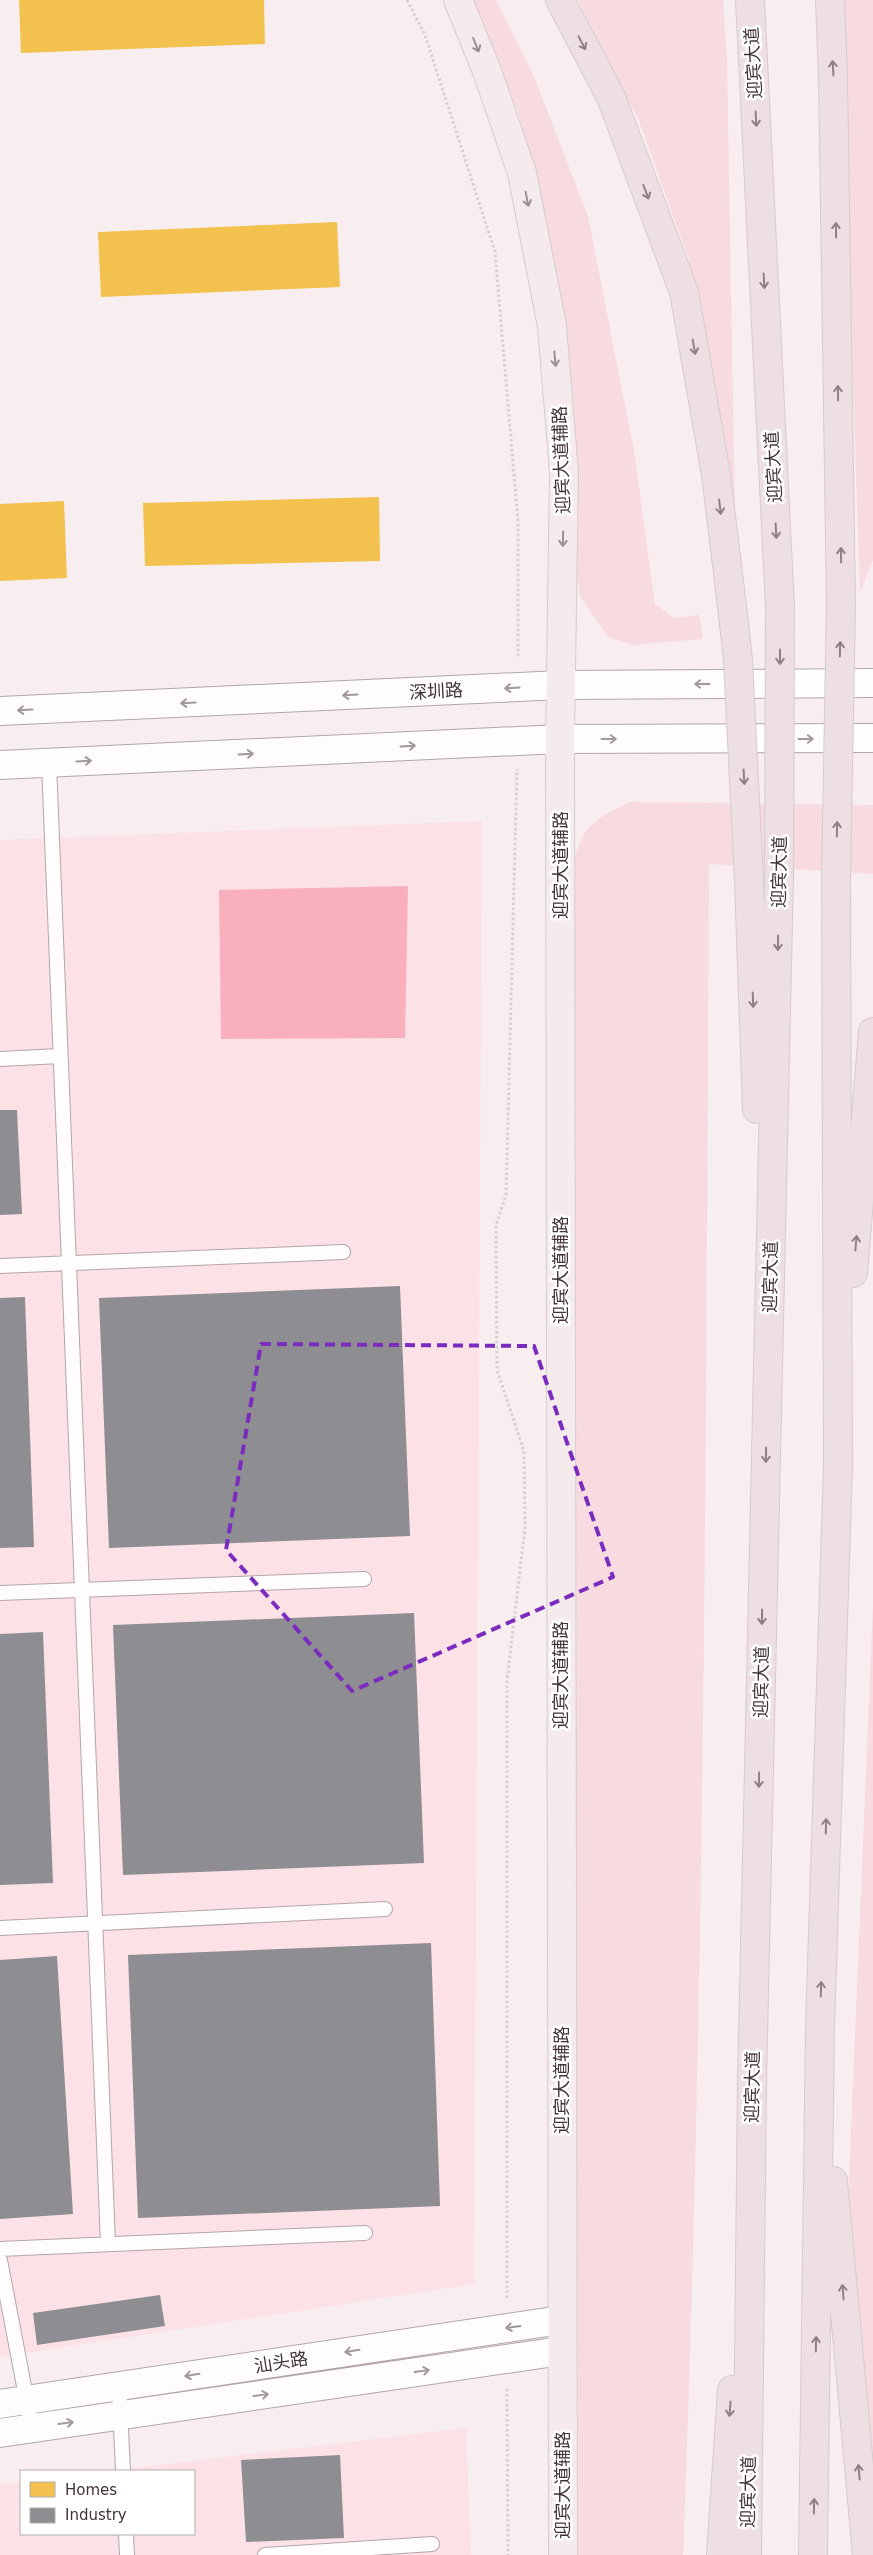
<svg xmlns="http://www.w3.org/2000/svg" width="873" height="2555" font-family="'DejaVu Sans','Noto Sans SC',sans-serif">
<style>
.built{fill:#fce2e6}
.green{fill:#f7dbe0}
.water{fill:#f9afbe}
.homes{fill:#f2c14e}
.industry{fill:#8d8d92}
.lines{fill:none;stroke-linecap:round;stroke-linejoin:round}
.lane-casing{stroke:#b2a6a8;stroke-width:16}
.secondary-casing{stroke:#b2a6a8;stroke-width:30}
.primary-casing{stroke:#d3cccd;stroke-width:30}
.highway-casing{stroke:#d3cccd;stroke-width:30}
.path{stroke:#d5d0d1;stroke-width:3;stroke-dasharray:2.5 2.5;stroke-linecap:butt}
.lane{stroke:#fefcfd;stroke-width:14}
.secondary{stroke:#fefcfd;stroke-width:28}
.primary{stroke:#f5ebed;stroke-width:28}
.highway{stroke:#eee0e2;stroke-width:28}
.highway-bridge-casing{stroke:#d3cccd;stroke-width:30;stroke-linecap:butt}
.highway-bridge{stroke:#eee0e2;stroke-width:28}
.oneway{stroke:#8f8183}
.oneway2{stroke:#9c8f91}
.oneway3{stroke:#a09899}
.marked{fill:none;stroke:#7b2cbf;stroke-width:4;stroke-dasharray:10 6;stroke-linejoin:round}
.labels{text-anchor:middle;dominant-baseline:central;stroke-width:5;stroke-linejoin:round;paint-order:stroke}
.street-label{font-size:18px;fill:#423335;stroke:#fff}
</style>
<rect width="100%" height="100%" fill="#f8eef0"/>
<path class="built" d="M 482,821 L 474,2284 L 0,2357 L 0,840 Z
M 466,2428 L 471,2555 L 0,2555 L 0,2485 L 21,2482 L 21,2534 L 194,2534 L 194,2471 L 109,2471 Z"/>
<path class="green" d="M 471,0 L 496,0 L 533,74 L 588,216 L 634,451 L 655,604 L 674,618 L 699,615 L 703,639 L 633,645 L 608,637 L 580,596 L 577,576 L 565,316 L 519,115 Z
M 578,0 L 723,0 L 727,60 L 735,523 L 688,257 L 639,121 Z
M 840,0 L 873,0 L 873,560 L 860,592 Z
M 629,802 L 873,805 L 873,874 L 709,864 C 706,1428 705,1992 683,2555 L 578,2555 L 574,860 C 585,822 595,820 629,802 Z
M 873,1605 L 873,2515 L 853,2319 L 849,2179 Z"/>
<path class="water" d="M 408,886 L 405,1038 L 221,1039 L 219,890 Z"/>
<path class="homes" d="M 19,0 L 264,0 L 265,44 L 21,53 Z
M 337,222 L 340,287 L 101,297 L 98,232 Z
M 379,497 L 380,561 L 145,566 L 143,503 Z
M 64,501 L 67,578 L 0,581 L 0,504 Z"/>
<path class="industry" d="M 0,1110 L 17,1110 L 22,1214 L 0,1215 Z
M 400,1286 L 410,1536 L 109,1548 L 99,1298 Z
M 25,1297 L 34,1547 L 0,1548 L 0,1298 Z
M 414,1613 L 424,1863 L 123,1875 L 113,1625 Z
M 43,1632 L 53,1883 L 0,1885 L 0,1634 Z
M 431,1943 L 440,2206 L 138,2218 L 128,1955 Z
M 57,1956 L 73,2214 L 0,2219 L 0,1960 Z
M 160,2295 L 165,2326 L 37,2345 L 33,2313 Z
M 340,2455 L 344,2538 L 246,2542 L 241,2460 Z"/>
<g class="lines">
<g class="lane-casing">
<path id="lane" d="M 49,763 L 108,2244
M 0,1059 L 60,1056
M 0,1266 L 343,1252
M 0,1593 L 364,1579
M 0,1928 L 385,1909
M 0,2249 L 365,2233
M 0,2260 L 32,2428
M 119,2386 L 123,2471
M 126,2534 L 127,2555
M 265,2555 L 432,2544"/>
</g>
<g class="secondary-casing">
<path id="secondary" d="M 0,711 L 561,685 L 873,683
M 0,765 L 560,739 L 873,738
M 0,2404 L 561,2320
M 0,2433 L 561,2351"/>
</g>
<g class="primary-casing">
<path id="primary" d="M 458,0 L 487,71 L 522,173 L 552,326 L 564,472 L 560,739 L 563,2555"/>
</g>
<g class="highway-casing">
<path id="highway" d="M 560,0 L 611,97 L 684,292 L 716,475 L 732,606
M 750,0 L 780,608
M 830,0 L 833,77 L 841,604
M 749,881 L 757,1109
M 853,1273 L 873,1032
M 833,2181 L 867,2555
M 721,2555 L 732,2390
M 747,2555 L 752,2081 L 779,876
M 813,2555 L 820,2028 L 838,1466 L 836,878"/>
</g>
<path class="path" d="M 407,0 L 425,35 L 495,252 L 518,522 L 518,658
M 507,2298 L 507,1681 L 525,1527 L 524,1451 L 497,1370 L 496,1225 L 506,1195 L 517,769
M 507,2389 L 508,2555"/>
<use href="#lane" class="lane"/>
<use href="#secondary" class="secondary"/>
<use href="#primary" class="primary"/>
<use href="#highway" class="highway"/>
<g class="highway-bridge-casing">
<path id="highway-bridge" d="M 732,606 L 738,660 L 749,881
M 779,876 L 780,608
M 836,878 L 841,604"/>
</g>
<use href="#highway-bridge" class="highway-bridge"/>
</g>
<defs><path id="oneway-shaft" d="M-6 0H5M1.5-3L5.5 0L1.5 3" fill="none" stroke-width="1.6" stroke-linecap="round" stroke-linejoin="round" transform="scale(1.25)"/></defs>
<g class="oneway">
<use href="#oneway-shaft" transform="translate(582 43) rotate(62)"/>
<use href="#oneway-shaft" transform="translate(833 68) rotate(-93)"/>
<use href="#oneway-shaft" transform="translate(756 119) rotate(87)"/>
<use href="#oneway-shaft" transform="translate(646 192) rotate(69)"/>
<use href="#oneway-shaft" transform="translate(836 230) rotate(-91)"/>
<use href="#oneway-shaft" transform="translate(764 281) rotate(87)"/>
<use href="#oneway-shaft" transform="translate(694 347) rotate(80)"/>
<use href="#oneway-shaft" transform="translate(838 393) rotate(-91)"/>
<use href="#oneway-shaft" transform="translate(720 507) rotate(83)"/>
<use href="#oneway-shaft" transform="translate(776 531) rotate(87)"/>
<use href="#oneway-shaft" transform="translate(841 555) rotate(-91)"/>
<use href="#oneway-shaft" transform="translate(840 649) rotate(-89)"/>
<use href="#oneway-shaft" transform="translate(780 657) rotate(90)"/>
<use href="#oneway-shaft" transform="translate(744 777) rotate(87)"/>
<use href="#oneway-shaft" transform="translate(837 829) rotate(-89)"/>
<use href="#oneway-shaft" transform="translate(778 943) rotate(91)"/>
<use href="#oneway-shaft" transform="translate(753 1000) rotate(88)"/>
<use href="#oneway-shaft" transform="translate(856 1243) rotate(-85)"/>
<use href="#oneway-shaft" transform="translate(766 1455) rotate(91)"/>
<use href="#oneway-shaft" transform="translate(762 1617) rotate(91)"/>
<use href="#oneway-shaft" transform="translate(759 1780) rotate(91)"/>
<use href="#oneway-shaft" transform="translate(826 1826) rotate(-88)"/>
<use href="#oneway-shaft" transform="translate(821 1989) rotate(-88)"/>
<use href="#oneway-shaft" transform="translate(843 2292) rotate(-95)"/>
<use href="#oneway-shaft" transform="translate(816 2344) rotate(-89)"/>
<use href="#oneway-shaft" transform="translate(730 2409) rotate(94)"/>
<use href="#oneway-shaft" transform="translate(859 2472) rotate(-95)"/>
<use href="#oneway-shaft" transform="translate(814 2506) rotate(-89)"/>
</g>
<g class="oneway2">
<use href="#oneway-shaft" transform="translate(476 45) rotate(68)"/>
<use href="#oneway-shaft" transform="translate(527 199) rotate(79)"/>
<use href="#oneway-shaft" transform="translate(555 359) rotate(85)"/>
<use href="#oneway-shaft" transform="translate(563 539) rotate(91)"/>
</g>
<g class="oneway3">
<use href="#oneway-shaft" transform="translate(702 684) rotate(180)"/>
<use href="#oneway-shaft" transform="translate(512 688) rotate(177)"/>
<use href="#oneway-shaft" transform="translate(350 695) rotate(177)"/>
<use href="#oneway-shaft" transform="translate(188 703) rotate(177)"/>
<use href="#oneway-shaft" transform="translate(25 710) rotate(177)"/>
<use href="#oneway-shaft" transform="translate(609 739)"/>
<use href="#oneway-shaft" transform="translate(806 739)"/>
<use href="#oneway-shaft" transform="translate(408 746) rotate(-3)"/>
<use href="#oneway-shaft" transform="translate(246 754) rotate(-3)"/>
<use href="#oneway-shaft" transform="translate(84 761) rotate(-3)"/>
<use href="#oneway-shaft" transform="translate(513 2327) rotate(172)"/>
<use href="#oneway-shaft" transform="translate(352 2351) rotate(171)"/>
<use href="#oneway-shaft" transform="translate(422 2371) rotate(-8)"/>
<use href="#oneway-shaft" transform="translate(192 2375) rotate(171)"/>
<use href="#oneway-shaft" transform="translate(261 2395) rotate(-8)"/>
<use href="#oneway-shaft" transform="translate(66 2423) rotate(-8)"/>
</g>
<path class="marked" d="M 261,1344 L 534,1346 L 613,1577 L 352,1691 L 226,1550 Z"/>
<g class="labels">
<g class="street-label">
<text transform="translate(753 63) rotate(-93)">迎宾大道</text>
<text transform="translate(561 460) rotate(-92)">迎宾大道辅路</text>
<text transform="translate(773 467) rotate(-93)">迎宾大道</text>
<text transform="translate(436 691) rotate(-3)">深圳路</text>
<text transform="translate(560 865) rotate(-90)">迎宾大道辅路</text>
<text transform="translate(779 872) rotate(-89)">迎宾大道</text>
<text transform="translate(560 1270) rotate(-90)">迎宾大道辅路</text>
<text transform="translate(770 1277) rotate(-89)">迎宾大道</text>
<text transform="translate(560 1675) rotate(-90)">迎宾大道辅路</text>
<text transform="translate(761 1682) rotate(-89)">迎宾大道</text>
<text transform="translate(561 2080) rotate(-90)">迎宾大道辅路</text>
<text transform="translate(752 2087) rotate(-89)">迎宾大道</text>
<text transform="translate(281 2362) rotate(-9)">汕头路</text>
<text transform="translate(562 2485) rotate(-90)">迎宾大道辅路</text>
<text transform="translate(748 2492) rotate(-89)">迎宾大道</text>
</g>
</g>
<rect x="20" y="2470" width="175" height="65" fill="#ffffff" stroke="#b3adae"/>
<rect x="30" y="2482" width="25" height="15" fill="#f2c14e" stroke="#b3adae"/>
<text x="65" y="2495" font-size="15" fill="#423335">Homes</text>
<rect x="30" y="2508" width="25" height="15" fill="#8d8d92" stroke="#b3adae"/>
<text x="65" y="2520" font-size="15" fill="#423335">Industry</text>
</svg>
